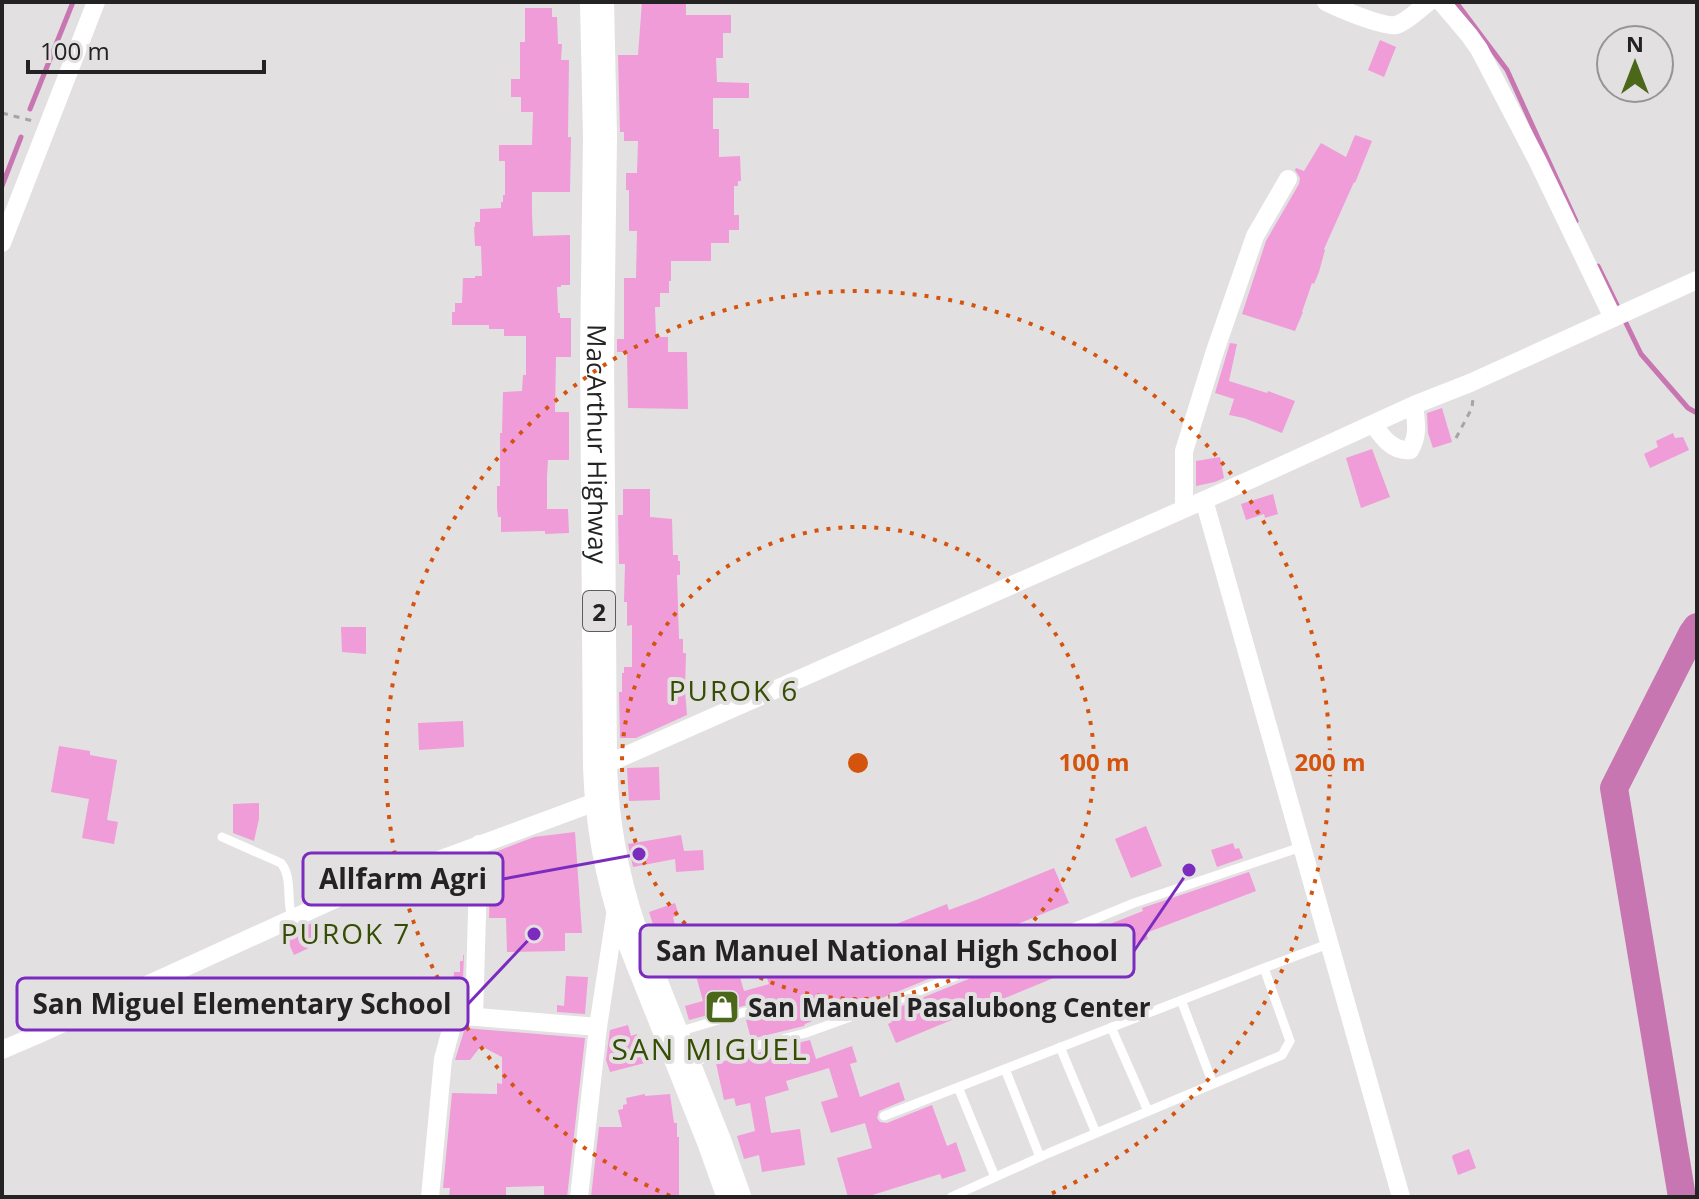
<svg xmlns="http://www.w3.org/2000/svg" width="1699" height="1199" font-family="'Open Sans',sans-serif">
<style>
.lines{fill:none;stroke-linecap:round;stroke-linejoin:round}
.stream{stroke:#c776b1;stroke-width:5}
.river{stroke:#c776b1;stroke-width:28}
.building{fill:#ef9cd8}
.path{stroke:#a6a4a6;stroke-width:3;stroke-dasharray:6 6;stroke-linecap:butt}
.lane{stroke:#fff;stroke-width:9}
.street{stroke:#fff;stroke-width:18}
.highway{stroke:#fff;stroke-width:34}
.ring{fill:none;stroke:#d4540e;stroke-width:4;stroke-dasharray:4 8}
.labels{text-anchor:middle;dominant-baseline:central;stroke-width:8;stroke-linejoin:round;paint-order:stroke}
.shield{fill:#e3e0e2;stroke:#5d5c5d;stroke-width:2}
.shield-label{font-size:24px;font-weight:bold;fill:#242324}
.street-label{font-size:26px;fill:#242324;stroke:#e3e0e2}
.poi-label{font-size:26px;font-weight:bold;fill:#242324;stroke:#e3e0e2;text-anchor:start}
.neighbourhood-label{font-size:28px;letter-spacing:2px;fill:#364e03;stroke:#e3e0e2}
.quarter-label{font-size:30px;letter-spacing:2px;fill:#364e03;stroke:#e3e0e2}
.centre{fill:#d4540e;stroke:#e3e0e2;stroke-width:4}
.ring-label{font-size:24px;text-anchor:middle;font-weight:bold;fill:#d4540e;stroke:#e3e0e2;stroke-width:8;stroke-linejoin:round;paint-order:stroke}
.leader{fill:none;stroke:#7b2cbf;stroke-width:3}
.callout-dot{fill:#7b2cbf;stroke:#e3e0e2;stroke-width:3}
.callout{fill:#e3e0e2;stroke:#7b2cbf;stroke-width:3}
.callout-label{font-size:28px;text-anchor:middle;font-weight:bold;fill:#242324}
</style>
<rect width="100%" height="100%" fill="#e3e0e2"/>
<g class="lines">
<path class="stream" d="M 1456,2 L 1507,70 L 1576,221
M 30,109 L 73,2
M 2,186 L 21,137
M 1598,266 L 1620,311
M 1624,319 L 1641,354 L 1688,408 L 1697,413"/>
<path class="river" d="M 1682,1197 L 1614,788 L 1692,634 L 1697,627"/>
</g>
<path class="building" d="M 642,2 L 686,2 L 686,15 L 731,15 L 731,33 L 723,33 L 723,58 L 716,58 L 717,82 L 749,83 L 749,98 L 713,98 L 713,129 L 719,129 L 719,157 L 740,156 L 741,181 L 738,181 L 738,186 L 734,186 L 734,215 L 739,215 L 739,230 L 729,230 L 729,243 L 711,243 L 711,261 L 671,261 L 671,281 L 669,281 L 669,293 L 660,293 L 660,307 L 655,307 L 656,337 L 668,337 L 668,352 L 687,352 L 688,409 L 628,408 L 627,352 L 617,352 L 617,339 L 624,339 L 624,278 L 636,278 L 637,231 L 629,231 L 629,190 L 626,190 L 626,173 L 637,173 L 638,141 L 624,141 L 624,132 L 620,132 L 618,55 L 638,55 Z
M 525,8 L 552,8 L 552,17 L 557,17 L 558,44 L 562,44 L 561,60 L 569,60 L 568,137 L 571,137 L 570,192 L 532,192 L 532,213 L 533,236 L 570,235 L 570,285 L 561,285 L 561,287 L 557,287 L 558,313 L 560,313 L 560,318 L 571,318 L 571,357 L 556,357 L 555,412 L 569,412 L 569,460 L 548,460 L 547,476 L 547,509 L 568,509 L 569,533 L 545,534 L 545,531 L 501,532 L 501,517 L 498,517 L 497,508 L 497,486 L 500,486 L 500,433 L 502,433 L 503,392 L 522,391 L 523,375 L 526,375 L 526,336 L 504,336 L 504,329 L 489,329 L 489,325 L 452,325 L 452,312 L 455,312 L 455,303 L 462,303 L 463,278 L 475,278 L 475,276 L 482,276 L 481,246 L 475,246 L 474,227 L 475,227 L 475,222 L 480,222 L 480,209 L 501,208 L 501,202 L 503,202 L 503,195 L 505,195 L 505,161 L 499,161 L 499,145 L 532,145 L 533,112 L 521,112 L 521,97 L 511,97 L 511,79 L 520,79 L 520,42 L 525,42 Z
M 1380,40 L 1396,47 L 1384,77 L 1368,70 Z
M 1355,135 L 1372,141 L 1355,183 L 1354,182 L 1324,249 L 1325,250 L 1319,272 L 1314,284 L 1312,283 L 1302,312 L 1303,312 L 1295,331 L 1242,314 L 1266,241 L 1299,184 L 1300,178 L 1295,170 L 1296,168 L 1304,171 L 1321,143 L 1346,157 Z
M 1230,343 L 1237,344 L 1229,381 L 1267,393 L 1268,391 L 1295,401 L 1282,433 L 1244,418 L 1229,415 L 1234,399 L 1215,393 Z
M 1442,408 L 1452,442 L 1433,448 L 1428,433 L 1427,413 Z
M 1673,433 L 1675,438 L 1683,437 L 1689,450 L 1650,468 L 1644,454 L 1658,447 L 1656,441 Z
M 1372,449 L 1390,497 L 1361,508 L 1346,458 Z
M 1220,457 L 1224,478 L 1215,482 L 1196,486 L 1196,461 Z
M 623,489 L 650,489 L 650,517 L 672,519 L 673,555 L 678,555 L 678,561 L 680,561 L 680,575 L 677,575 L 679,639 L 683,639 L 683,653 L 686,653 L 685,691 L 687,715 L 636,738 L 620,738 L 619,692 L 622,692 L 622,673 L 624,673 L 624,667 L 632,667 L 632,625 L 627,626 L 627,602 L 624,602 L 625,564 L 619,564 L 618,515 L 623,515 Z
M 1273,494 L 1278,514 L 1265,518 L 1264,514 L 1246,520 L 1241,504 Z
M 341,627 L 366,627 L 366,654 L 342,652 Z
M 463,721 L 464,747 L 419,750 L 418,723 Z
M 59,746 L 90,751 L 90,755 L 117,760 L 107,820 L 118,822 L 114,844 L 82,838 L 89,799 L 51,792 Z
M 659,767 L 660,800 L 629,801 L 627,768 Z
M 259,803 L 259,819 L 254,841 L 233,833 L 233,804 Z
M 1146,826 L 1162,866 L 1131,878 L 1115,839 Z
M 575,832 L 582,933 L 565,933 L 565,951 L 507,952 L 506,918 L 489,918 L 490,875 L 498,875 L 495,852 L 534,837 Z
M 681,835 L 684,851 L 703,850 L 704,870 L 676,872 L 675,859 L 633,867 L 628,844 Z
M 1233,843 L 1235,849 L 1239,848 L 1243,858 L 1217,867 L 1211,850 Z
M 1054,868 L 1069,903 L 964,946 L 970,962 L 882,998 L 881,996 L 876,998 L 875,996 L 805,1024 L 804,1026 L 751,1039 L 746,1020 L 751,1017 L 752,1011 L 747,1005 L 689,1020 L 685,1006 L 703,1001 L 695,972 L 735,960 L 744,991 L 769,984 L 767,978 L 854,943 L 853,941 L 947,904 L 949,910 L 976,900 Z
M 1249,872 L 1256,891 L 1146,933 L 1148,939 L 896,1043 L 888,1024 L 892,1022 L 887,1012 L 1050,946 L 1056,960 L 1069,955 L 1069,957 L 1098,946 L 1092,931 L 1143,911 L 1142,908 Z
M 675,903 L 679,915 L 673,917 L 678,938 L 658,940 L 649,912 Z
M 319,920 L 328,939 L 294,955 L 285,935 Z
M 463,955 L 464,955 L 462,1004 L 446,1012 L 446,996 L 452,996 L 454,972 L 460,972 L 460,961 L 463,961 Z
M 566,976 L 588,977 L 585,1014 L 557,1012 L 557,1005 L 564,1006 Z
M 628,1025 L 631,1036 L 637,1034 L 645,1063 L 610,1072 L 606,1060 L 610,1030 Z
M 465,1028 L 585,1038 L 567,1197 L 544,1197 L 544,1186 L 506,1187 L 506,1197 L 449,1197 L 450,1188 L 443,1188 L 452,1093 L 497,1094 L 497,1083 L 502,1084 L 502,1057 L 481,1046 L 470,1060 L 455,1060 Z
M 810,1040 L 816,1059 L 852,1046 L 857,1062 L 850,1064 L 860,1097 L 899,1082 L 905,1100 L 879,1111 L 877,1118 L 880,1122 L 887,1123 L 932,1105 L 947,1146 L 956,1142 L 966,1171 L 942,1179 L 940,1174 L 866,1197 L 848,1197 L 837,1158 L 872,1148 L 865,1123 L 831,1133 L 821,1102 L 838,1097 L 829,1068 L 786,1081 L 789,1090 L 765,1097 L 771,1133 L 800,1129 L 805,1165 L 762,1172 L 759,1155 L 744,1159 L 737,1136 L 755,1131 L 750,1103 L 736,1106 L 734,1098 L 724,1100 L 716,1063 Z
M 645,1094 L 645,1096 L 670,1094 L 674,1123 L 677,1123 L 677,1137 L 679,1137 L 679,1197 L 591,1197 L 599,1127 L 622,1127 L 618,1110 L 623,1109 L 623,1105 L 627,1104 L 626,1098 Z
M 1469,1149 L 1476,1168 L 1458,1175 L 1452,1157 L 1453,1155 Z"/>
<g class="lines">
<path class="path" d="M 2,113 L 33,121
M 1456,438 L 1472,408 L 1473,398"/>
<path class="lane" d="M 222,837 L 281,863 C 293,878 286,900 292,918
M 1181,1000 L 1213,1084
M 1111,1027 L 1148,1111
M 678,1032 L 745,1012
M 1060,1047 L 1096,1133
M 691,1062 L 806,1033 L 892,1002 L 1134,903 L 1301,847
M 1005,1069 L 1040,1157
M 958,1087 L 995,1177
M 884,1116 L 1264,968 L 1328,944
M 951,1197 L 1049,1153 L 1282,1055 L 1290,1041 L 1264,968"/>
<path class="street" d="M 1326,2 C 1340,9 1382,27 1396,25 C 1407,22 1419,9 1429,2
M 1441,2 L 1469,35 L 1479,49 L 1537,160 L 1613,318
M 2,243 L 96,2
M 1373,424 C 1382,437 1393,452 1410,450 C 1419,435 1416,422 1414,405
M 1204,500 L 1401,1197
M 1184,509 L 1184,451 L 1215,351 L 1255,236 L 1288,179
M 600,767 L 1252,479 L 1414,405 L 1470,383 L 1697,280
M 474,1017 L 479,844
M 2,1050 L 37,1035 L 344,895 L 601,800
M 430,1197 L 443,1059 L 452,1026 L 458,1018 L 465,1016 L 598,1027
M 579,1197 L 598,1027 L 616,909"/>
<path class="highway" id="s1" d="M 597,2 L 600,137 L 597,355 L 600,767 C 602,824 611,874 629,928 L 714,1141 L 734,1197"/>
</g>
<g class="ring">
<circle cx="858" cy="763" r="236"/>
<path d="M670 1196A472 472 0 1 1 1046 1196"/>
</g>
<defs>
<g id="shop-square" transform="scale(1.8)"><rect x="-9" y="-9" width="18" height="18" rx="4" fill="#4b671a" stroke="#e3e0e2"/><path d="M-5-2.5h2.3a2.7 3.5 0 0 1 5.4 0H5L5.5 6h-11ZM-1.5-2.5h3a1.5 2.3 0 0 0-3 0Z" fill="#fff"/></g>
</defs>
<g fill-rule="evenodd">
<use href="#shop-square" x="722" y="1007"/>
</g>
<g class="labels">
<rect class="shield" x="583" y="591" width="32" height="40" rx="6"/>
<g class="shield-label">
<text x="599" y="611">2</text>
</g>
<g class="street-label">
<text stroke="none"><textPath href="#s1" startOffset="442">MacArthur Highway</textPath></text>
</g>
<g class="poi-label">
<text x="748" y="1007">San Manuel Pasalubong Center</text>
</g>
<g class="neighbourhood-label">
<text x="734" y="690">PUROK 6</text>
<text x="346" y="933">PUROK 7</text>
</g>
<g class="quarter-label">
<text x="710" y="1048">SAN MIGUEL</text>
</g>
</g>
<circle cx="858" cy="763" r="12" class="centre"/>
<g class="ring-label">
<text x="1094" y="771">100 m</text>
<text x="1330" y="771">200 m</text>
</g>
<path class="leader" d="M639 854L503 879M1189 870L1134 951M534 934L468 1004"/>
<g class="callout-dot">
<circle cx="639" cy="854" r="8"/>
<circle cx="1189" cy="870" r="8"/>
<circle cx="534" cy="934" r="8"/>
</g>
<g class="callout">
<rect x="303" y="853" width="200" height="52" rx="8"/>
<rect x="640" y="925" width="494" height="52" rx="8"/>
<rect x="17" y="978" width="451" height="52" rx="8"/>
</g>
<g class="callout-label">
<text x="403" y="889">Allfarm Agri</text>
<text x="887" y="961">San Manuel National High School</text>
<text x="242" y="1014">San Miguel Elementary School</text>
</g>
<rect width="1699" height="1199" fill="none" stroke="#242324" stroke-width="8"/>
<g transform="translate(1635 64)"><circle r="38" fill="#e3e0e2" stroke="#979496" stroke-width="2"/>
<path d="M0-6L14 30L0 20L-14 30Z" fill="#4b671a"/>
<text y="-12" font-size="22" font-weight="bold" text-anchor="middle" fill="#242324">N</text>
</g>
<path d="M28 60v12h236v-12" fill="none" stroke="#242324" stroke-width="4"/>
<text x="40" y="60" font-size="24" fill="#242324" stroke="#e3e0e2" stroke-width="6" paint-order="stroke">100 m</text>
</svg>
